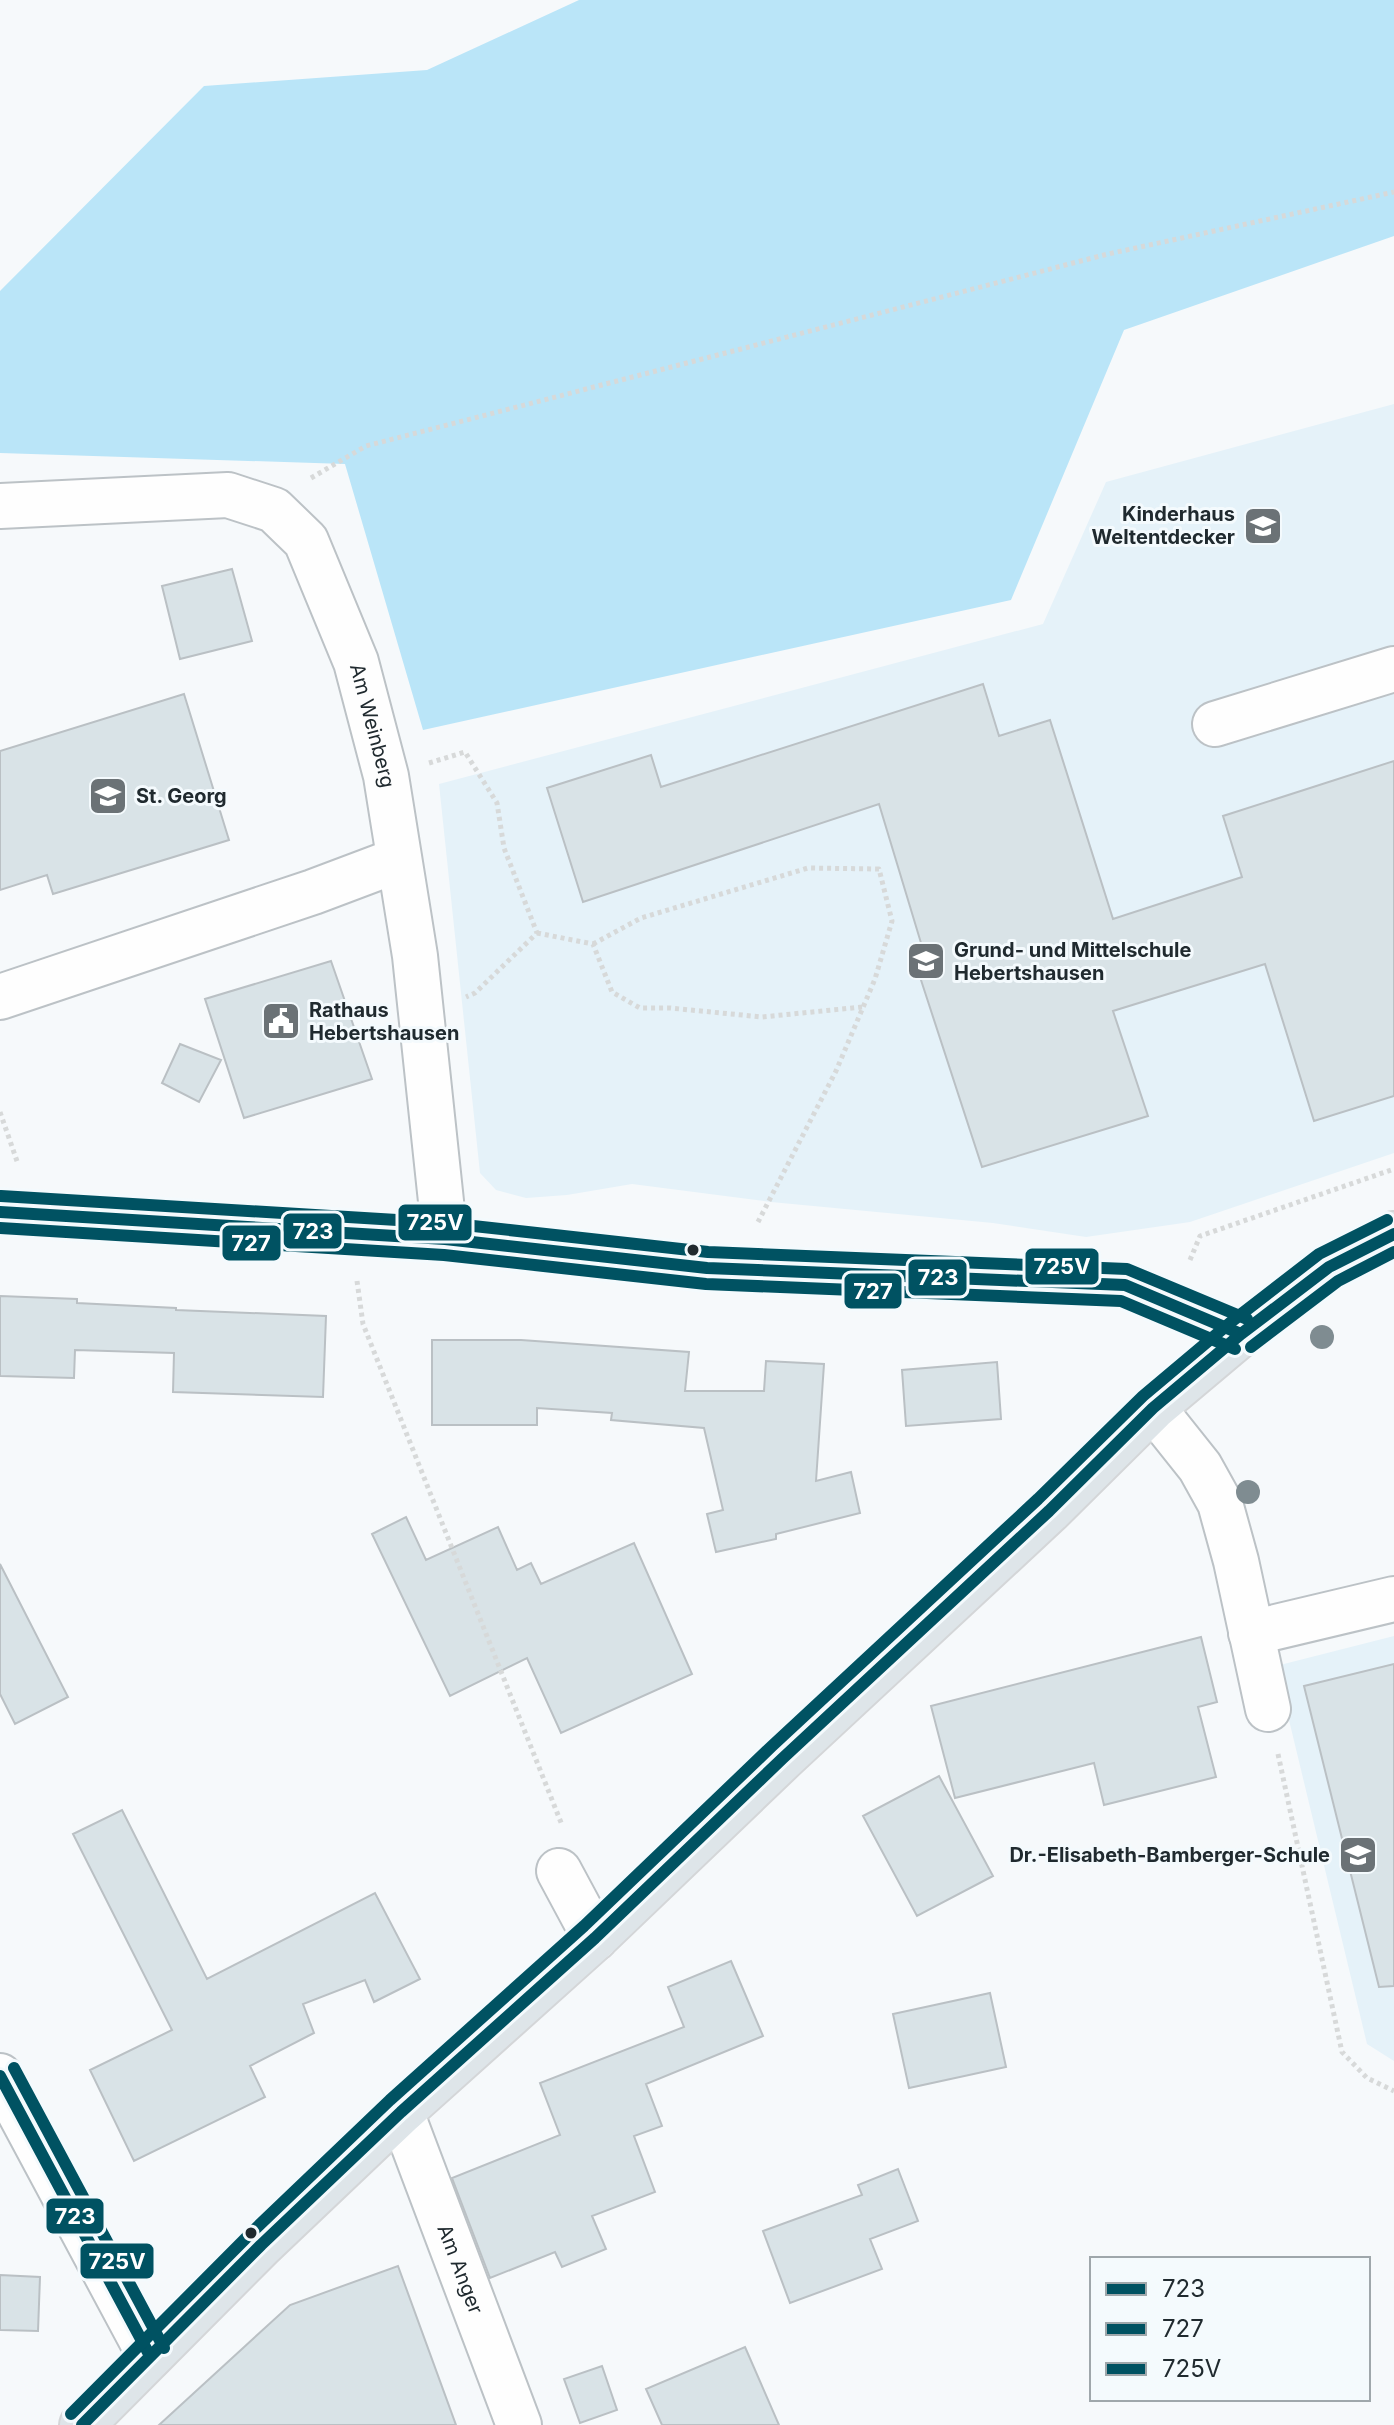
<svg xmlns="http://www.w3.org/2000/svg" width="1394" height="2425" font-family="Inter,sans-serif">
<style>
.built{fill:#e5f2f9}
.green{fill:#bae5f8}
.building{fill:#d9e3e7;stroke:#bac0c4;stroke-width:2}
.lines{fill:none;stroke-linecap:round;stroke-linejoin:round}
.minor-casing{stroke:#bcc2c6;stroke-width:48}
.major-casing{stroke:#d4d6d8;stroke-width:48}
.path{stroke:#d7d9d9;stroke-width:5;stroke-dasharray:4 4;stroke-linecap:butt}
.minor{stroke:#fefefe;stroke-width:44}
.major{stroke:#dee5e9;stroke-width:44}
.bus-1-casing{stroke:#f4fafd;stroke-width:18}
.bus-2-casing{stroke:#f4fafd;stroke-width:18}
.bus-3-casing{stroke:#f4fafd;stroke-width:18}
.bus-1{stroke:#005262;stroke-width:12}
.bus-2{stroke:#005262;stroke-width:12}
.bus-3{stroke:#005262;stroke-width:12}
.tree{fill:#7f8c91}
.bus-dot{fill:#202a2f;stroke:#f4fafd;stroke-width:3}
.labels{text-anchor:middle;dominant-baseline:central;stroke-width:6;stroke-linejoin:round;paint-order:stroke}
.poi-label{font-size:20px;font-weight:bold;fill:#202a2f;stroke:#f4fafd;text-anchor:start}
.street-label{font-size:20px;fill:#202a2f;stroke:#f4fafd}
.line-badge{stroke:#f4fafd;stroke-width:3}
.badge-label{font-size:22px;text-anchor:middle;font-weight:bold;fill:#fff}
</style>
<rect width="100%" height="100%" fill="#f6f9fb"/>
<path class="built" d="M 1394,404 L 1394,1153 L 1190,1222 L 1086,1237 L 993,1223 L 771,1202 L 632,1184 L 567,1195 L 526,1198 L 496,1190 L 480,1173 L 439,784 L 1043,624 L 1106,482 Z
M 1394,1636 L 1394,2061 L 1367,2044 L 1276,1666 Z"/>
<path class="green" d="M 579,0 L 1394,0 L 1394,236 L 1124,330 L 1011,600 L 423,730 L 345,464 L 0,453 L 0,291 L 204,86 L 427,70 Z"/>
<path class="building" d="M 232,569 L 252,641 L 180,659 L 162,586 Z
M 983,684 L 999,736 L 1050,720 L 1113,919 L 1242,877 L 1223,816 L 1394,761 L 1394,1096 L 1314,1121 L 1265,964 L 1113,1011 L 1148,1116 L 982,1167 L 920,977 L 931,976 L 879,804 L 583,902 L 547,788 L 651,755 L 661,787 Z
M 184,694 L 229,840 L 53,894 L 47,875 L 0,890 L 0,751 Z
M 331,961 L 372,1079 L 244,1118 L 205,999 Z
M 180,1044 L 221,1060 L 199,1102 L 162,1083 Z
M 0,1296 L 77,1299 L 77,1303 L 176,1308 L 176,1310 L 326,1316 L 323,1397 L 173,1392 L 174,1353 L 75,1350 L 74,1378 L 0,1376 Z
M 432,1340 L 521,1340 L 689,1352 L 685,1391 L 764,1391 L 766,1361 L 824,1364 L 816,1481 L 851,1472 L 860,1513 L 776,1534 L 776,1539 L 716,1552 L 707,1514 L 723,1510 L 704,1428 L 611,1420 L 612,1413 L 537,1408 L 537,1425 L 432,1425 Z
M 997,1362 L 1001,1419 L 906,1426 L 902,1370 Z
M 406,1517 L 426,1560 L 498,1527 L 517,1570 L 531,1563 L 541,1584 L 634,1543 L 692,1674 L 561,1733 L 527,1658 L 450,1696 L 372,1534 Z
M 0,1564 L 68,1697 L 15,1724 L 0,1694 Z
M 1201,1637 L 1217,1702 L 1198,1707 L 1216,1777 L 1104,1805 L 1094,1763 L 955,1798 L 931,1706 Z
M 1394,1664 L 1394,1986 L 1379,1987 L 1304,1686 Z
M 939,1776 L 993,1876 L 917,1916 L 863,1816 Z
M 122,1810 L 207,1979 L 375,1893 L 420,1979 L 374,2002 L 365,1980 L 303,2004 L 314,2033 L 250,2066 L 265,2097 L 134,2161 L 90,2070 L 172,2030 L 73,1834 Z
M 731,1961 L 763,2036 L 646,2084 L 662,2126 L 634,2136 L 655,2192 L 592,2216 L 606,2249 L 562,2267 L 555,2252 L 490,2278 L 452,2178 L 560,2135 L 540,2083 L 684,2027 L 668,1987 Z
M 990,1993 L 1006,2067 L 909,2088 L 893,2014 Z
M 898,2169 L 918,2221 L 870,2239 L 882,2269 L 790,2303 L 763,2231 L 862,2195 L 858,2185 Z
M 398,2266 L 456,2425 L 159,2425 L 290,2305 Z
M 0,2275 L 40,2277 L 38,2331 L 0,2330 Z
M 745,2347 L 779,2425 L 662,2425 L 646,2389 Z
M 602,2366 L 617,2410 L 580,2423 L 564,2379 Z"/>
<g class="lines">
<g class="minor-casing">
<g id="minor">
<path id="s1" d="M 0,506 L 228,495 L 274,510 L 306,541 L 356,662 L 386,776 L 415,956 L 445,1239"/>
<path d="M 1215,724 L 1394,669"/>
<path d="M 0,997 L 313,892 L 398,860"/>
<path d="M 0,1212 L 445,1239 L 707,1268 L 1125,1285 L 1241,1334"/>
<path d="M 1153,1408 L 1200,1467 L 1220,1503 L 1236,1561 L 1268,1709"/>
<path d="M 1251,1633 L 1394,1599"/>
<path d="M 559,1871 L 595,1938"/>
<path d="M 0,2076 L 150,2356"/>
<path id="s2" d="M 401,2112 L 519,2425"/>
</g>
</g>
<g class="major-casing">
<path id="major" d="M 82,2425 L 261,2245 L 401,2112 L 595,1938 L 783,1758 L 1049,1511 L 1153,1408 L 1241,1334 L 1329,1267 L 1394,1234"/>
</g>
<path class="path" d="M 311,478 L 366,446 L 1108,254 L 1394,192
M 429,763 L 465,752 L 497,803 L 504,848 L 537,933 L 475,993 L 466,997
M 537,933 L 593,944 L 612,992 L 640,1008 L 670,1008 L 762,1017 L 862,1007
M 593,944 L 641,918 L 808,868 L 879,869 L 892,921 L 875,979 L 836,1071 L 758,1222
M 0,1112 L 18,1164
M 1190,1260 L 1200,1236 L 1394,1169
M 357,1281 L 363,1324 L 562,1825
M 1278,1754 L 1342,2052 L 1367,2078 L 1394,2091"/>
<use href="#minor" class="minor"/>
<use href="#major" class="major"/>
<g class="bus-1-casing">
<path id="bus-1" d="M 0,1212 L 445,1239 L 707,1268 L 1125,1285 L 1241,1334
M 0,2076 L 150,2356
M 82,2425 L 261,2245 L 401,2112 L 595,1938 L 783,1758 L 1049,1511 L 1153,1408 L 1241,1334 L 1329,1267 L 1394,1234"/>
</g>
<g class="bus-2-casing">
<path id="bus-2" d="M 0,1228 L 444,1255 L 706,1284 L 1121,1301 L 1235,1349
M 1251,1347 L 1338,1281 L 1394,1252"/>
</g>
<g class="bus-3-casing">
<path id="bus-3" d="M 1,1196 L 446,1223 L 708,1252 L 1127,1269 L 1247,1319
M 14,2068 L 164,2348
M 71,2414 L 250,2234 L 390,2100 L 584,1926 L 772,1746 L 1038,1499 L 1143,1396 L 1231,1322 L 1319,1254 L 1387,1220"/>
</g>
<use href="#bus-1" class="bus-1"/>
<use href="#bus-2" class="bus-2"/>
<use href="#bus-3" class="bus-3"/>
</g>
<g class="tree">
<circle cx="1322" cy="1337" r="12"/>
<circle cx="1248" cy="1492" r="12"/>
</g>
<defs>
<g id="school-square" transform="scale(2)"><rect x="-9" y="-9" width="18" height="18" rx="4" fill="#6b7276" stroke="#f4fafd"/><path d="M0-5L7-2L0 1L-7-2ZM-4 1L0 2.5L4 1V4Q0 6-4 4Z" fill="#fff"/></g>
<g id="civic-square" transform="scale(2)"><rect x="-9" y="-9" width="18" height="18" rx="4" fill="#6b7276" stroke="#f4fafd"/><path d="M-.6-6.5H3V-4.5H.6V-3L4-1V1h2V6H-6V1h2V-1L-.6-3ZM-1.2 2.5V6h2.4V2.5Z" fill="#fff"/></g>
</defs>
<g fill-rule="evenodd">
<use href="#school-square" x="1263" y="526"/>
<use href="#school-square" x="108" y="796"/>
<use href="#school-square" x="926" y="961"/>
<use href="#civic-square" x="281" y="1021"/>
<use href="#school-square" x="1358" y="1855"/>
</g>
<g class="bus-dot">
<circle cx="693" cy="1250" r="7"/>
<circle cx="251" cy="2233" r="7"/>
</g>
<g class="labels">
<g class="poi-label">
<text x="1235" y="514" text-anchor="end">Kinderhaus<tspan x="1235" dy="23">Weltentdecker</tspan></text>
<text x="136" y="796">St. Georg</text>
<text x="954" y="950">Grund- und Mittelschule<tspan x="954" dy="23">Hebertshausen</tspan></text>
<text x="309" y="1010">Rathaus<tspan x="309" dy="23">Hebertshausen</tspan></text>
<text x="1330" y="1855" text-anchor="end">Dr.-Elisabeth-Bamberger-Schule</text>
</g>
<g class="street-label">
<text stroke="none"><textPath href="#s1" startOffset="518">Am Weinberg</textPath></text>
<text stroke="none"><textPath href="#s2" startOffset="168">Am Anger</textPath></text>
</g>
</g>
<g class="line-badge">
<rect x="397" y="1203" width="76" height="39" rx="8" fill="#005262"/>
<rect x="282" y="1212" width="61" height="38" rx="8" fill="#005262"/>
<rect x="221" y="1224" width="61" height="38" rx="8" fill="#005262"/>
<rect x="1024" y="1247" width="76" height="39" rx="8" fill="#005262"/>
<rect x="907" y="1258" width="61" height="39" rx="8" fill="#005262"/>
<rect x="843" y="1272" width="60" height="38" rx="8" fill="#005262"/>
<rect x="45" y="2197" width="60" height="38" rx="8" fill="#005262"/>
<rect x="79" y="2242" width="76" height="38" rx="8" fill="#005262"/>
</g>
<g class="badge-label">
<text x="435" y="1230">725V</text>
<text x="313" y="1239">723</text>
<text x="251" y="1251">727</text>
<text x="1062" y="1274">725V</text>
<text x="938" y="1285">723</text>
<text x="873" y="1299">727</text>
<text x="75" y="2224">723</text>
<text x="117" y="2269">725V</text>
</g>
<rect x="1090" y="2257" width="280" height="144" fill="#f4fafd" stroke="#9fa7ab" stroke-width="2"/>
<rect x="1106" y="2283" width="40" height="12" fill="#005262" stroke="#9fa7ab" stroke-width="2"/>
<text x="1162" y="2297" font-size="24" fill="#202a2f">723</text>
<rect x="1106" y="2323" width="40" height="12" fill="#005262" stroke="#9fa7ab" stroke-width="2"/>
<text x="1162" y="2337" font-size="24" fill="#202a2f">727</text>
<rect x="1106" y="2363" width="40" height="12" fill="#005262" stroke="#9fa7ab" stroke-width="2"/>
<text x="1162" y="2377" font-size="24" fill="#202a2f">725V</text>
</svg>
